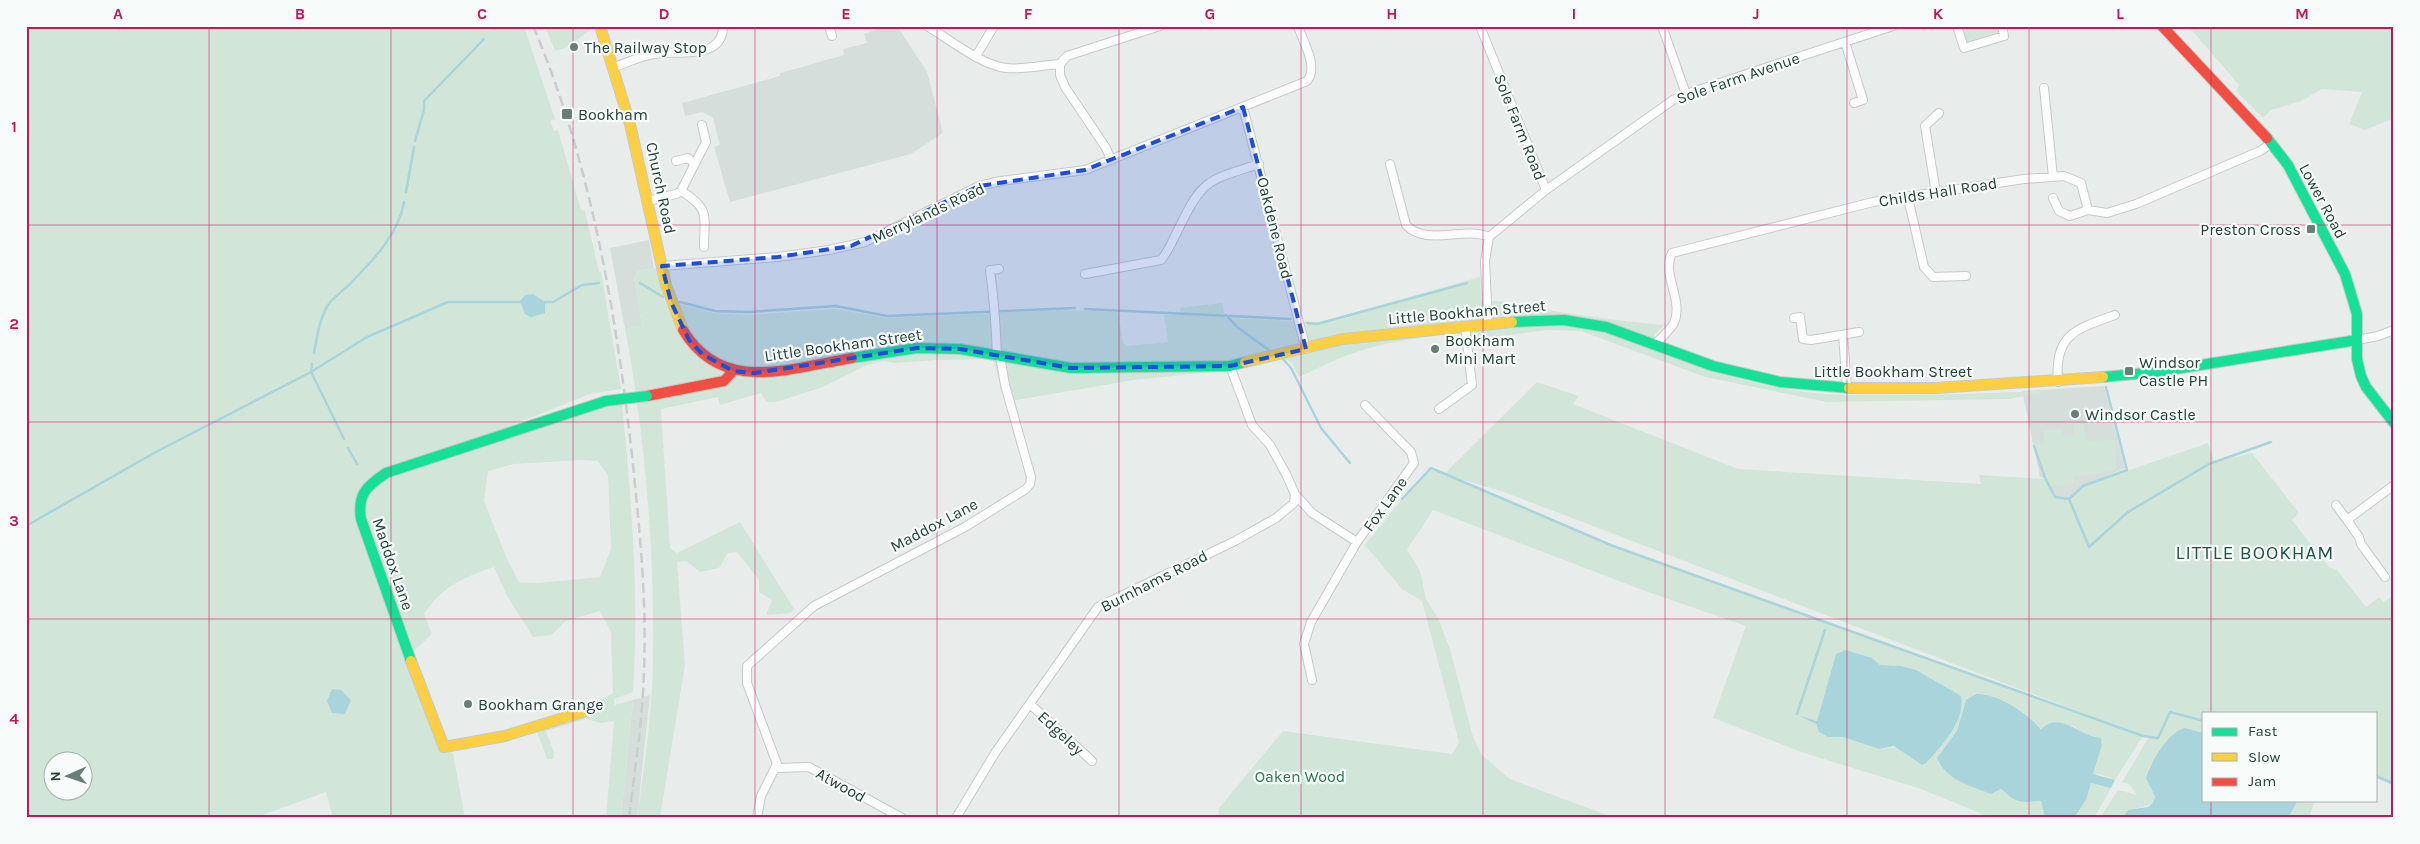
<svg xmlns="http://www.w3.org/2000/svg" width="2420" height="844" font-family="Karla,sans-serif">
<style>
.built{fill:#d6dedb}
.green{fill:#d1e6d8;fill-rule:evenodd}
.water{fill:#a9d4db}
.lines{fill:none;stroke-linecap:round;stroke-linejoin:round}
.stream{stroke:#a9d4db;stroke-width:2.5}
.street-casing{stroke:#c5cac8;stroke-width:10}
.fast-casing{stroke:#c3cbc8;stroke-width:12}
.slow-casing{stroke:#c3cbc8;stroke-width:12}
.jam-casing{stroke:#c3cbc8;stroke-width:12}
.street{stroke:#fcfcfc;stroke-width:8}
.fast{stroke:#16e098;stroke-width:10}
.slow{stroke:#ffcf43;stroke-width:10}
.jam{stroke:#f24e42;stroke-width:10}
.rail{stroke:#c9cdcc;stroke-width:2.5;stroke-dasharray:10 5;stroke-linecap:butt}
.fast-bridge-casing{stroke:#c3cbc8;stroke-width:12;stroke-linecap:butt}
.fast-bridge{stroke:#16e098;stroke-width:10}
.marked{fill:#1d4ed8;fill-opacity:0.2;stroke:#1d4ed8;stroke-width:4;stroke-dasharray:10 6;stroke-linejoin:round}
.grid{fill:none;stroke:#c2185b;stroke-width:1;stroke-opacity:0.55}
.poi-dot{fill:#697e78;stroke:#f7fbf9;stroke-width:2}
.labels{text-anchor:middle;dominant-baseline:central;stroke-width:4.5;stroke-linejoin:round;paint-order:stroke}
.poi-label{font-size:16px;fill:#24423a;stroke:#f7fbf9;text-anchor:start}
.street-label{font-size:16px;fill:#24423a;stroke:#f7fbf9}
.park-label{font-size:16px;fill:#2d7a4b;stroke:#f7fbf9}
.quarter-label{font-size:19px;letter-spacing:1px;fill:#1f5548;stroke:#f7fbf9}
.neatline{fill:none;stroke:#c2185b;stroke-width:2}
.grid-label{font-size:16px;text-anchor:middle;font-weight:bold;fill:#c2185b}
</style>
<rect width="100%" height="100%" fill="#e8edeb"/>
<path class="built" d="M 886,26 L 897,26 L 927,72 L 943,133 L 911,154 L 730,202 L 714,147 L 720,145 L 713,118 L 702,112 L 685,116 L 682,103 L 780,76 L 780,73 L 844,55 L 843,49 L 867,43 L 864,34 Z
M 649,240 L 654,268 L 638,271 L 634,277 L 642,326 L 625,329 L 610,248 Z
M 2104,386 L 2125,468 L 2083,486 L 2070,498 L 2055,497 L 2045,478 L 2040,477 L 2022,391 Z
M 650,695 L 637,818 L 621,818 L 633,700 Z"/>
<path class="green" d="M 26,26 L 524,26 L 555,119 L 550,121 L 554,131 L 558,130 L 581,210 L 585,211 L 599,272 L 601,272 L 621,389 L 590,394 L 472,441 L 390,468 L 393,477 L 583,412 L 622,404 C 632,503 639,593 633,692 L 614,699 L 614,705 L 633,700 L 621,818 L 606,818 L 614,721 L 601,723 L 586,719 L 546,731 L 554,752 L 553,759 L 547,759 L 536,729 L 564,720 L 565,710 L 571,706 L 597,702 L 613,693 L 611,632 L 600,611 L 566,621 L 551,635 L 533,637 L 507,596 L 494,567 C 462,578 443,586 424,614 L 432,634 L 414,651 L 448,746 L 448,752 L 453,753 L 465,818 L 333,818 L 326,792 L 254,818 L 26,818 ZM 581,460 L 598,461 L 608,476 L 611,549 L 600,577 L 538,583 L 519,582 L 507,559 L 484,501 L 488,471 L 514,464 ZM 52,762 L 82,762 L 82,792 L 52,792 Z
M 545,26 L 591,26 L 590,30 L 568,47 L 555,51 Z
M 1963,26 L 1998,27 L 1999,32 L 1966,42 Z
M 2188,26 L 2394,26 L 2394,118 L 2365,130 L 2349,124 L 2362,92 L 2322,89 L 2301,101 L 2271,110 L 2263,118 L 2236,91 L 2239,85 Z
M 654,268 L 657,269 L 665,302 L 676,303 L 714,313 L 747,315 L 835,309 L 886,318 L 1060,310 L 1118,312 L 1123,343 L 1127,346 L 1168,342 L 1164,315 L 1181,315 L 1180,308 L 1222,303 L 1225,318 L 1320,322 L 1480,277 L 1481,300 C 1499,300 1516,305 1534,308 C 1577,315 1621,321 1664,325 L 1655,334 L 1653,350 C 1702,370 1753,385 1806,392 C 1832,396 1860,395 1886,395 C 1941,395 1995,393 2050,391 L 2009,399 L 1827,402 L 1705,377 L 1581,331 L 1547,330 L 1471,340 L 1468,333 C 1429,336 1385,341 1348,355 C 1331,361 1315,370 1299,377 L 1293,365 L 1286,358 L 1242,369 L 1134,380 L 1005,402 L 994,362 L 991,359 L 937,360 L 894,363 L 884,361 L 867,365 L 823,387 L 776,402 L 766,402 L 761,393 L 720,405 L 718,397 L 661,409 L 670,548 L 677,553 L 740,522 L 794,609 L 791,613 L 766,615 L 772,600 L 759,592 L 759,580 L 737,552 L 728,553 L 719,568 L 700,572 L 686,561 L 677,562 L 685,665 L 660,818 L 637,818 C 644,767 652,714 653,663 C 655,555 645,434 625,329 L 642,326 L 634,277 L 638,271 Z
M 1537,382 L 1579,396 L 1573,404 L 1738,469 L 1981,484 L 1979,475 L 2046,479 L 2036,458 L 2035,445 L 2044,443 L 2043,431 L 2062,429 L 2063,436 L 2074,436 L 2074,424 L 2084,424 L 2086,441 L 2115,440 L 2116,470 L 2074,477 L 2074,483 L 2050,486 L 2055,497 L 2069,499 L 2083,486 L 2208,443 L 2214,461 L 2211,463 L 2252,453 L 2299,513 L 2292,520 L 2328,566 L 2338,571 L 2366,607 L 2379,597 L 2384,602 L 2394,595 L 2394,785 L 2376,778 L 2376,713 L 2204,713 L 2204,733 L 2185,728 L 2180,729 L 2149,767 L 2150,788 L 2155,797 L 2153,803 C 2143,810 2129,805 2122,818 L 2100,818 L 2118,790 L 2137,795 L 2129,784 L 2122,782 L 2149,737 L 2143,736 L 2115,780 L 2103,775 L 2093,774 L 2103,741 L 2091,738 L 2073,726 L 2041,730 L 2010,705 L 1966,700 L 1945,771 L 1960,782 L 1993,793 L 2001,789 C 2015,803 2023,802 2041,801 L 2045,818 L 1992,818 L 1921,789 L 1804,753 L 1713,718 L 1746,626 L 1648,592 L 1433,510 L 1407,550 L 1420,571 L 1426,599 L 1438,618 L 1450,649 L 1473,737 L 1482,755 L 1510,779 L 1615,818 L 1218,818 L 1219,808 L 1283,731 L 1452,754 L 1459,742 L 1422,601 L 1402,589 L 1365,545 L 1402,499 L 1431,468 L 1444,474 ZM 1450,476 L 1504,492 L 2106,722 L 1613,546 ZM 1872,658 L 1880,665 L 1901,666 L 1897,747 L 1879,749 L 1843,737 L 1828,737 L 1817,729 L 1816,724 L 1797,715 L 1817,721 L 1825,692 Z
M 2091,783 L 2111,788 L 2094,818 L 2074,818 L 2086,800 Z
M 2298,800 L 2315,800 L 2309,818 L 2288,818 Z"/>
<path class="water" d="M 533,294 L 545,302 L 545,313 L 531,317 L 525,314 L 520,301 L 525,295 Z
M 1845,650 L 1872,658 L 1880,665 L 1901,666 L 1916,670 L 1961,696 C 1966,720 1941,747 1926,763 L 1922,765 L 1894,746 L 1879,749 L 1843,737 L 1828,737 L 1819,732 L 1816,724 L 1797,715 L 1817,721 L 1836,654 Z
M 332,689 L 341,690 L 351,700 L 345,714 L 332,713 L 327,701 Z
M 1976,694 C 1997,693 2029,714 2041,730 C 2059,709 2081,738 2101,738 L 2102,745 L 2093,774 L 2115,780 L 2111,788 L 2091,783 L 2086,800 L 2074,818 L 2045,818 L 2041,801 C 2021,802 2018,805 2001,789 L 1991,794 C 1969,785 1947,781 1937,758 L 1957,731 L 1966,700 Z
M 2185,728 L 2204,733 L 2204,800 L 2298,800 L 2288,818 L 2122,818 L 2128,810 L 2148,807 L 2153,803 L 2155,797 L 2146,778 C 2150,763 2169,731 2185,728 Z"/>
<g class="lines">
<path class="stream" d="M 415,141 L 424,110 L 424,101 L 484,39
M 406,192 L 414,147
M 640,283 L 663,297
M 543,302 L 553,302 L 582,285 L 599,283
M 680,302 L 715,311 L 748,312 L 836,306 L 887,316 L 1075,308
M 1085,309 L 1291,319
M 1226,315 L 1237,327 L 1269,350
M 1307,323 L 1317,324 L 1467,283
M 314,353 C 317,337 319,320 328,305 C 333,297 343,291 350,284 C 372,261 399,234 404,202
M 1283,359 L 1291,368 L 1321,428 L 1350,463
M 312,364 L 311,372 L 344,439
M 2034,446 L 2045,478 L 2055,497 L 2068,499
M 348,448 L 357,464
M 1402,499 L 1431,468 L 1613,546 L 2143,736 L 2158,738 L 2170,712 L 2204,721
M 2069,499 L 2089,547 L 2128,512 L 2209,464 L 2271,442
M 2069,499 L 2083,486 L 2127,470 L 2106,387
M 26,526 L 154,453 L 311,372 L 367,337 L 448,302 L 523,302
M 1797,714 L 1825,630
M 2376,776 L 2394,784"/>
<g class="street-casing">
<path id="street" d="M 829,26 L 832,36
M 927,26 C 949,39 981,65 1006,68 C 1023,70 1043,65 1060,64
M 1480,26 L 1546,190
M 1662,26 L 1686,94
M 1957,26 L 1964,48 L 2004,36 L 2002,26
M 1845,42 L 1863,100 L 1854,103
M 976,56 L 994,26
M 614,67 C 627,63 640,56 654,54 C 677,50 723,61 723,26
M 2044,88 L 2053,177
M 1243,107 L 1306,349
M 1111,160 L 1106,148 L 1065,87 L 1060,75 L 1060,64 L 1067,56 L 1160,26
M 676,161 L 688,158 L 694,163
M 1390,164 L 1406,225 C 1427,247 1463,226 1489,237
M 681,191 C 711,209 704,216 704,247
M 1936,193 L 1925,126 L 1939,113
M 1908,198 L 1924,267 L 1933,277 L 1966,276
M 2053,198 L 2059,211 L 2070,216 L 2088,210
M 648,201 L 676,194 L 681,191 L 706,142 L 702,125
M 662,266 L 778,257 L 829,250 L 865,242 L 979,186 L 1001,181 L 1085,170 L 1307,81 C 1319,67 1303,42 1298,26
M 1085,274 L 1161,260 C 1169,251 1174,237 1180,226 C 1203,178 1210,180 1259,164
M 1794,318 L 1800,317 L 1803,339 L 1811,340 L 1859,332
M 1488,323 L 1485,261 L 1489,237 L 1546,190 L 1673,100 L 1686,94 L 1893,26
M 1843,335 L 1847,388
M 2357,340 L 2378,336 L 2394,330
M 1655,344 C 1661,338 1670,330 1674,323 C 1684,300 1661,274 1672,253 L 1873,202 L 2024,179 L 2064,176 L 2081,183 L 2088,210 L 2107,213 L 2136,204 L 2260,151 L 2272,143
M 997,356 C 996,327 994,299 990,270 L 999,269
M 2058,382 C 2054,335 2075,329 2115,315
M 1439,409 L 1472,385 L 1465,326
M 1295,494 L 1312,513 L 1357,542 L 1414,463 L 1411,452 L 1365,405
M 2336,505 L 2347,520
M 2385,577 L 2361,544 L 2359,537 L 2347,520 L 2394,485
M 1312,680 L 1304,644 L 1311,622 L 1357,542
M 1030,704 L 1092,761
M 777,768 L 809,767 L 902,818
M 757,818 L 761,796 L 777,764 L 747,683 L 747,666 L 814,606 L 965,527 L 1026,489 L 1030,484 L 1031,477 L 1005,385 L 1000,356
M 956,818 L 995,753 L 1098,607 L 1235,541 L 1276,518 L 1294,503 L 1295,494 L 1286,474 L 1270,445 L 1252,425 L 1230,366"/>
</g>
<g class="fast-casing">
<path id="fast" d="M 2267,138 L 2288,165 L 2345,274 L 2357,314 L 2357,359 L 2361,376 L 2366,387 L 2394,423
M 1512,322 L 1564,320 L 1606,327 L 1713,366 L 1780,382 L 1849,388
M 852,358 L 917,348 L 960,349 L 1071,368 L 1230,366 L 1245,362
M 2103,377 L 2157,372 L 2357,340
M 411,661 L 361,519 C 357,494 367,486 386,473 L 606,401"/>
</g>
<g class="slow-casing">
<path id="slow" d="M 600,26 L 630,124 L 666,285 L 683,330
M 1245,362 L 1343,339 L 1512,322
M 1849,388 L 1936,388 L 2103,377
M 411,661 L 444,747 L 505,736 L 592,709"/>
</g>
<g class="jam-casing">
<path id="jam" d="M 2162,26 L 2267,138
M 683,330 C 722,395 790,368 852,358
M 647,396 L 724,381 L 733,371"/>
</g>
<use href="#street" class="street"/>
<use href="#fast" class="fast"/>
<use href="#slow" class="slow"/>
<use href="#jam" class="jam"/>
<path class="rail" d="M 533,26 C 590,159 616,312 632,455 C 639,525 647,598 644,669 C 643,719 635,768 629,818"/>
<g class="fast-bridge-casing">
<path id="fast-bridge" d="M 606,401 L 647,396"/>
</g>
<use href="#fast-bridge" class="fast-bridge"/>
</g>
<path class="marked" d="M 1243,107 L 1306,349 L 1230,366 L 1071,368 L 960,349 L 917,348 L 755,373 L 733,371 L 702,354 L 689,340 L 671,302 L 662,266 L 778,257 L 851,246 L 979,186 L 1085,170 Z"/>
<path class="grid" d="M 209,26 L 209,818M 391,26 L 391,818M 573,26 L 573,818M 755,26 L 755,818M 937,26 L 937,818M 1119,26 L 1119,818M 1301,26 L 1301,818M 1483,26 L 1483,818M 1665,26 L 1665,818M 1847,26 L 1847,818M 2029,26 L 2029,818M 2211,26 L 2211,713M 26,225 L 2394,225M 26,422 L 2394,422M 26,619 L 2394,619M 2211,800 L 2211,818"/>
<g class="poi-dot">
<circle cx="574" cy="47" r="5"/>
<rect x="561" y="108" width="12" height="12" rx="2.5"/>
<rect x="2306" y="224" width="10" height="10" rx="2.5"/>
<circle cx="1435" cy="349" r="5"/>
<rect x="2124" y="366" width="10" height="10" rx="2.5"/>
<circle cx="2075" cy="414" r="5"/>
<circle cx="468" cy="704" r="5"/>
</g>
<g class="labels">
<g class="poi-label">
<text x="584" y="47">The Railway Stop</text>
<text x="578" y="114">Bookham</text>
<text x="2301" y="229" text-anchor="end">Preston Cross</text>
<text x="1445" y="340">Bookham<tspan x="1445" dy="18">Mini Mart</tspan></text>
<text x="2139" y="362">Windsor<tspan x="2139" dy="18">Castle PH</tspan></text>
<text x="2085" y="414">Windsor Castle</text>
<text x="478" y="704">Bookham Grange</text>
</g>
<g class="street-label">
<text transform="translate(1738 78) rotate(-19)">Sole Farm Avenue</text>
<text transform="translate(1520 127) rotate(68)">Sole Farm Road</text>
<text transform="translate(661 188) rotate(78)">Church Road</text>
<text transform="translate(1938 192) rotate(-9)">Childs Hall Road</text>
<text transform="translate(2323 201) rotate(62)">Lower Road</text>
<text transform="translate(928 213) rotate(-25)">Merrylands Road</text>
<text transform="translate(1275 228) rotate(76)">Oakdene Road</text>
<text transform="translate(1467 312) rotate(-5)">Little Bookham Street</text>
<text transform="translate(843 345) rotate(-8)">Little Bookham Street</text>
<text x="1893" y="371">Little Bookham Street</text>
<text transform="translate(1385 504) rotate(-54)">Fox Lane</text>
<text transform="translate(934 525) rotate(-28)">Maddox Lane</text>
<text transform="translate(393 564) rotate(71)">Maddox Lane</text>
<text transform="translate(1154 581) rotate(-27)">Burnhams Road</text>
<text transform="translate(1061 733) rotate(43)">Edgeley</text>
<text transform="translate(841 785) rotate(29)">Atwood</text>
</g>
<g class="park-label">
<text x="1300" y="776">Oaken Wood</text>
</g>
<g class="quarter-label">
<text x="2255" y="553">LITTLE BOOKHAM</text>
</g>
</g>
<rect width="2420" height="844" fill="none" stroke="#f7fbf9" stroke-width="55"/>
<rect x="2202" y="712" width="175" height="90" fill="#f7fbf9" stroke="#a3b1ad"/>
<rect x="2212" y="728" width="25" height="8" fill="#16e098" stroke="#a3b1ad"/>
<text x="2248" y="736" font-size="15" fill="#24423a">Fast</text>
<rect x="2212" y="753" width="25" height="8" fill="#ffcf43" stroke="#a3b1ad"/>
<text x="2248" y="762" font-size="15" fill="#24423a">Slow</text>
<rect x="2212" y="778" width="25" height="8" fill="#f24e42" stroke="#a3b1ad"/>
<text x="2248" y="786" font-size="15" fill="#24423a">Jam</text>
<g transform="translate(68 776) rotate(268)"><circle r="24" fill="#f7fbf9" stroke="#a3b1ad"/>
<path d="M0-4L9 19L0 12L-9 19Z" fill="#697e78"/>
<text y="-8" font-size="14" font-weight="bold" text-anchor="middle" fill="#24423a">N</text>
</g>
<rect x="28" y="28" width="2364" height="788" class="neatline"/>
<g class="grid-label">
<text x="118" y="19">A</text>
<text x="300" y="19">B</text>
<text x="482" y="19">C</text>
<text x="664" y="19">D</text>
<text x="846" y="19">E</text>
<text x="1028" y="19">F</text>
<text x="1210" y="19">G</text>
<text x="1392" y="19">H</text>
<text x="1574" y="19">I</text>
<text x="1756" y="19">J</text>
<text x="1938" y="19">K</text>
<text x="2120" y="19">L</text>
<text x="2302" y="19">M</text>
<text x="14" y="132">1</text>
<text x="14" y="329">2</text>
<text x="14" y="526">3</text>
<text x="14" y="724">4</text>
</g>
</svg>
